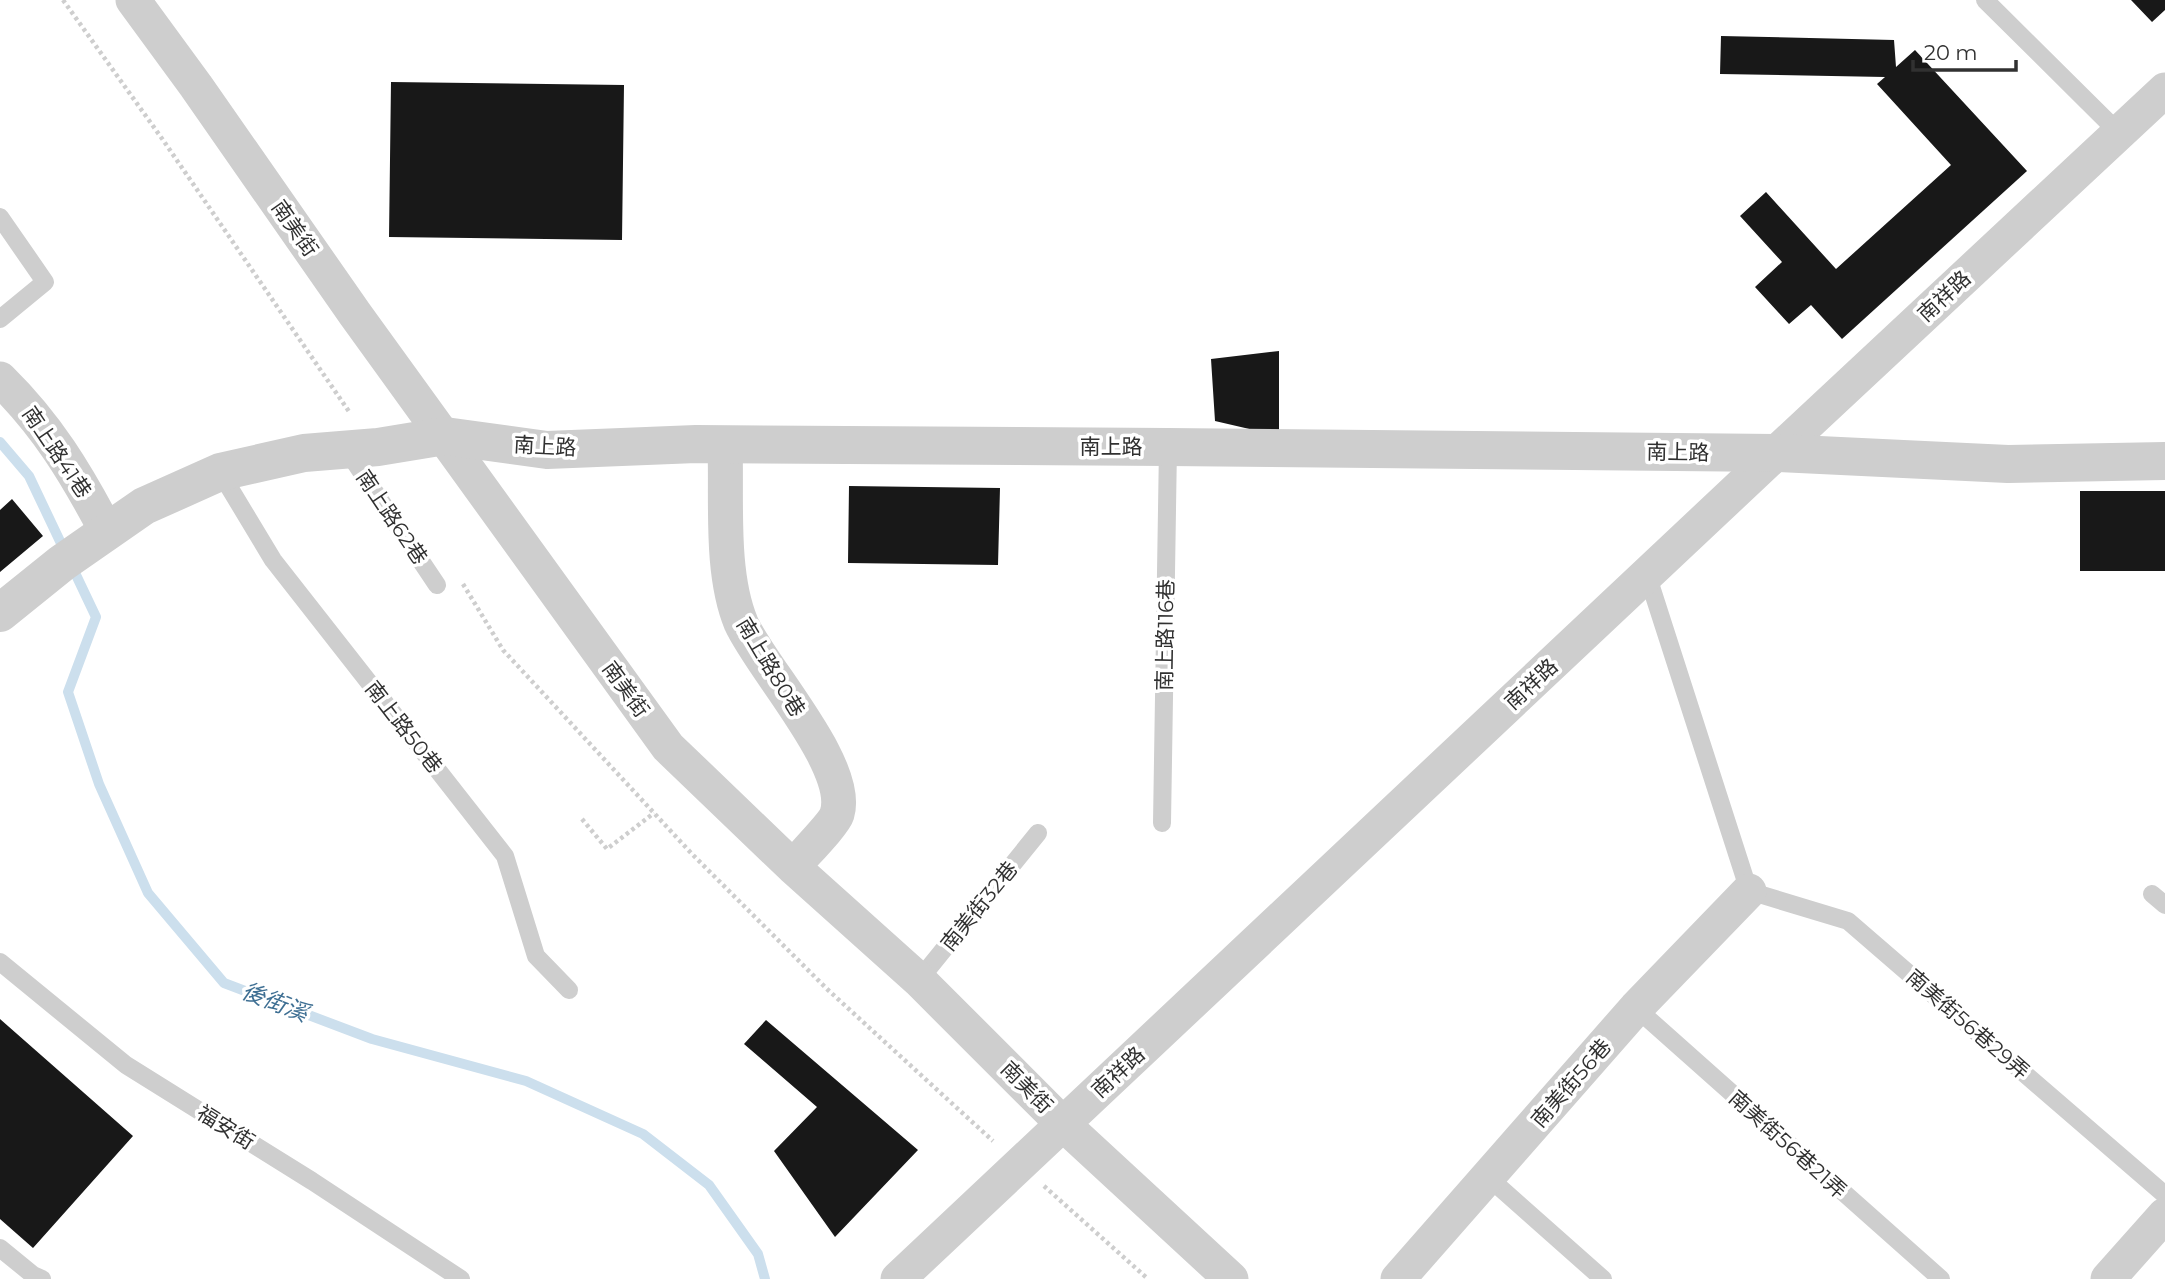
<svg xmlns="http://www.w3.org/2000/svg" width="2165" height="1279" font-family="Montserrat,'Noto Sans TC',sans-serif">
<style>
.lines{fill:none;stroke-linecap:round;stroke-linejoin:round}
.stream{stroke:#ccdfed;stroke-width:10}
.building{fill:#181818}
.path{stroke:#cecece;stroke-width:4.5;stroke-dasharray:3.5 3.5;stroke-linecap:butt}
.service{stroke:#cecece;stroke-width:18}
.minor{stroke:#cecece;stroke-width:35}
.tertiary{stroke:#cecece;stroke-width:38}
.labels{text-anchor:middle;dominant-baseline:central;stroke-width:7;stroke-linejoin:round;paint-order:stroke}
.street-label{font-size:21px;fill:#313131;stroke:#fff}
.water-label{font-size:23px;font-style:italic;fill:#3e6f93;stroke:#fff}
</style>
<rect width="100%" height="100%" fill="#fff"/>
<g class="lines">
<path class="stream" d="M 0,442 L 29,476 L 96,617 L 68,692 L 99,784 L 148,893 L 224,983 L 372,1039 L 526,1081 L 643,1134 L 709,1185 L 758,1254 L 765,1279"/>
</g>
<path class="building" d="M 2131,0 L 2165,0 L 2165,10 L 2152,22 Z
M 1721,36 L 1894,40 L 1896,67 L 1915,50 L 2027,171 L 1842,339 L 1811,305 L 1789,324 L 1755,287 L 1782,262 L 1740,216 L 1766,192 L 1836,269 L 1951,165 L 1877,84 L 1885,77 L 1720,74 Z
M 391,82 L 624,85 L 622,240 L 389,237 Z
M 1279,351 L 1279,436 L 1215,421 L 1211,359 Z
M 849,486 L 1000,488 L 998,565 L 848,563 Z
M 2080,491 L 2165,491 L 2165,571 L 2080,571 Z
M 12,499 L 43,536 L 0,572 L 0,510 Z
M 0,1019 L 133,1136 L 33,1248 L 0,1219 Z
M 766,1020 L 918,1150 L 835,1237 L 774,1151 L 817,1107 L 744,1044 Z"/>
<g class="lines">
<path class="path" d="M 63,0 L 163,140 L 350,413
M 463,584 L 503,650 L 692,854 L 827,989 L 993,1141
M 582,819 L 607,849 L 654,813
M 1044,1186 L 1148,1279"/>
<path class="service" d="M 1985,0 L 2119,133
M 0,217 L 45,282 L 0,319
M 346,449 L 437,585
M 220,472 L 273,560 L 505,856 L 536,956 L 569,990
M 1647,574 L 1749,891 L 1848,921 L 2165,1195
M 1162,823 L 1168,447
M 2152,894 L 2165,905
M 0,962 L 126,1065 L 312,1181 L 461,1279
M 919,980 L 1038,833
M 1636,1008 L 1941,1279
M 1488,1177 L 1603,1279
M 0,1248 L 33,1275 L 42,1279"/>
<path class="minor" d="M 133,0 L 196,86 L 355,314 L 668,747 L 793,867 L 919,980 L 1063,1124 L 1231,1279
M 0,379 C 47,425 76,473 107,532
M 725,444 C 727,500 720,572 741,623 C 761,668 852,766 837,814 C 834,824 801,857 793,867
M 898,1279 L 1776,453 L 2165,90
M 1398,1279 L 1636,1008 L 1749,891
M 2108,1279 L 2165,1215"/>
<path class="tertiary" d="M 0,613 L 62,563 L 144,506 L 220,472 L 304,453 L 378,447 L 445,436 L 547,450 L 696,444 L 1168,447 L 1776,453 L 2008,464 L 2165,461"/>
</g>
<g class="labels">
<g class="street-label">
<text transform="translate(295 228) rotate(55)">南美街</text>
<text transform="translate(1944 296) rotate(-43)">南祥路</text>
<text transform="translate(545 446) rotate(3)">南上路</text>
<text x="1111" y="446">南上路</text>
<text transform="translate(57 452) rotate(56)">南上路41巷</text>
<text transform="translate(1678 452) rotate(1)">南上路</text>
<text transform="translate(392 517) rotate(56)">南上路62巷</text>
<text transform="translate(1165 635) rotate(-89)">南上路116巷</text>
<text transform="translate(771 667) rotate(59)">南上路80巷</text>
<text transform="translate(1531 684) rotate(-43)">南祥路</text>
<text transform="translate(626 689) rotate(54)">南美街</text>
<text transform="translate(404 727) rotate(52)">南上路50巷</text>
<text transform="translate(979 906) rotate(-51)">南美街32巷</text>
<text transform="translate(1968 1024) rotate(41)">南美街56巷29弄</text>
<text transform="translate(1118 1072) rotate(-43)">南祥路</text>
<text transform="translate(1571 1083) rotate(-49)">南美街56巷</text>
<text transform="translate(1027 1087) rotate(45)">南美街</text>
<text transform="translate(226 1127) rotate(32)">福安街</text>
<text transform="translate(1788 1144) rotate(42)">南美街56巷21弄</text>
</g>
<g class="water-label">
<text transform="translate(275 1002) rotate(21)">後街溪</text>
</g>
</g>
<path d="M1913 60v10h103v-10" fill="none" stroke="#313131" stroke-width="3.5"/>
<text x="1924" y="60" font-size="21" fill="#313131" stroke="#ffffff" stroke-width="5" paint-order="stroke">20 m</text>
</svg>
